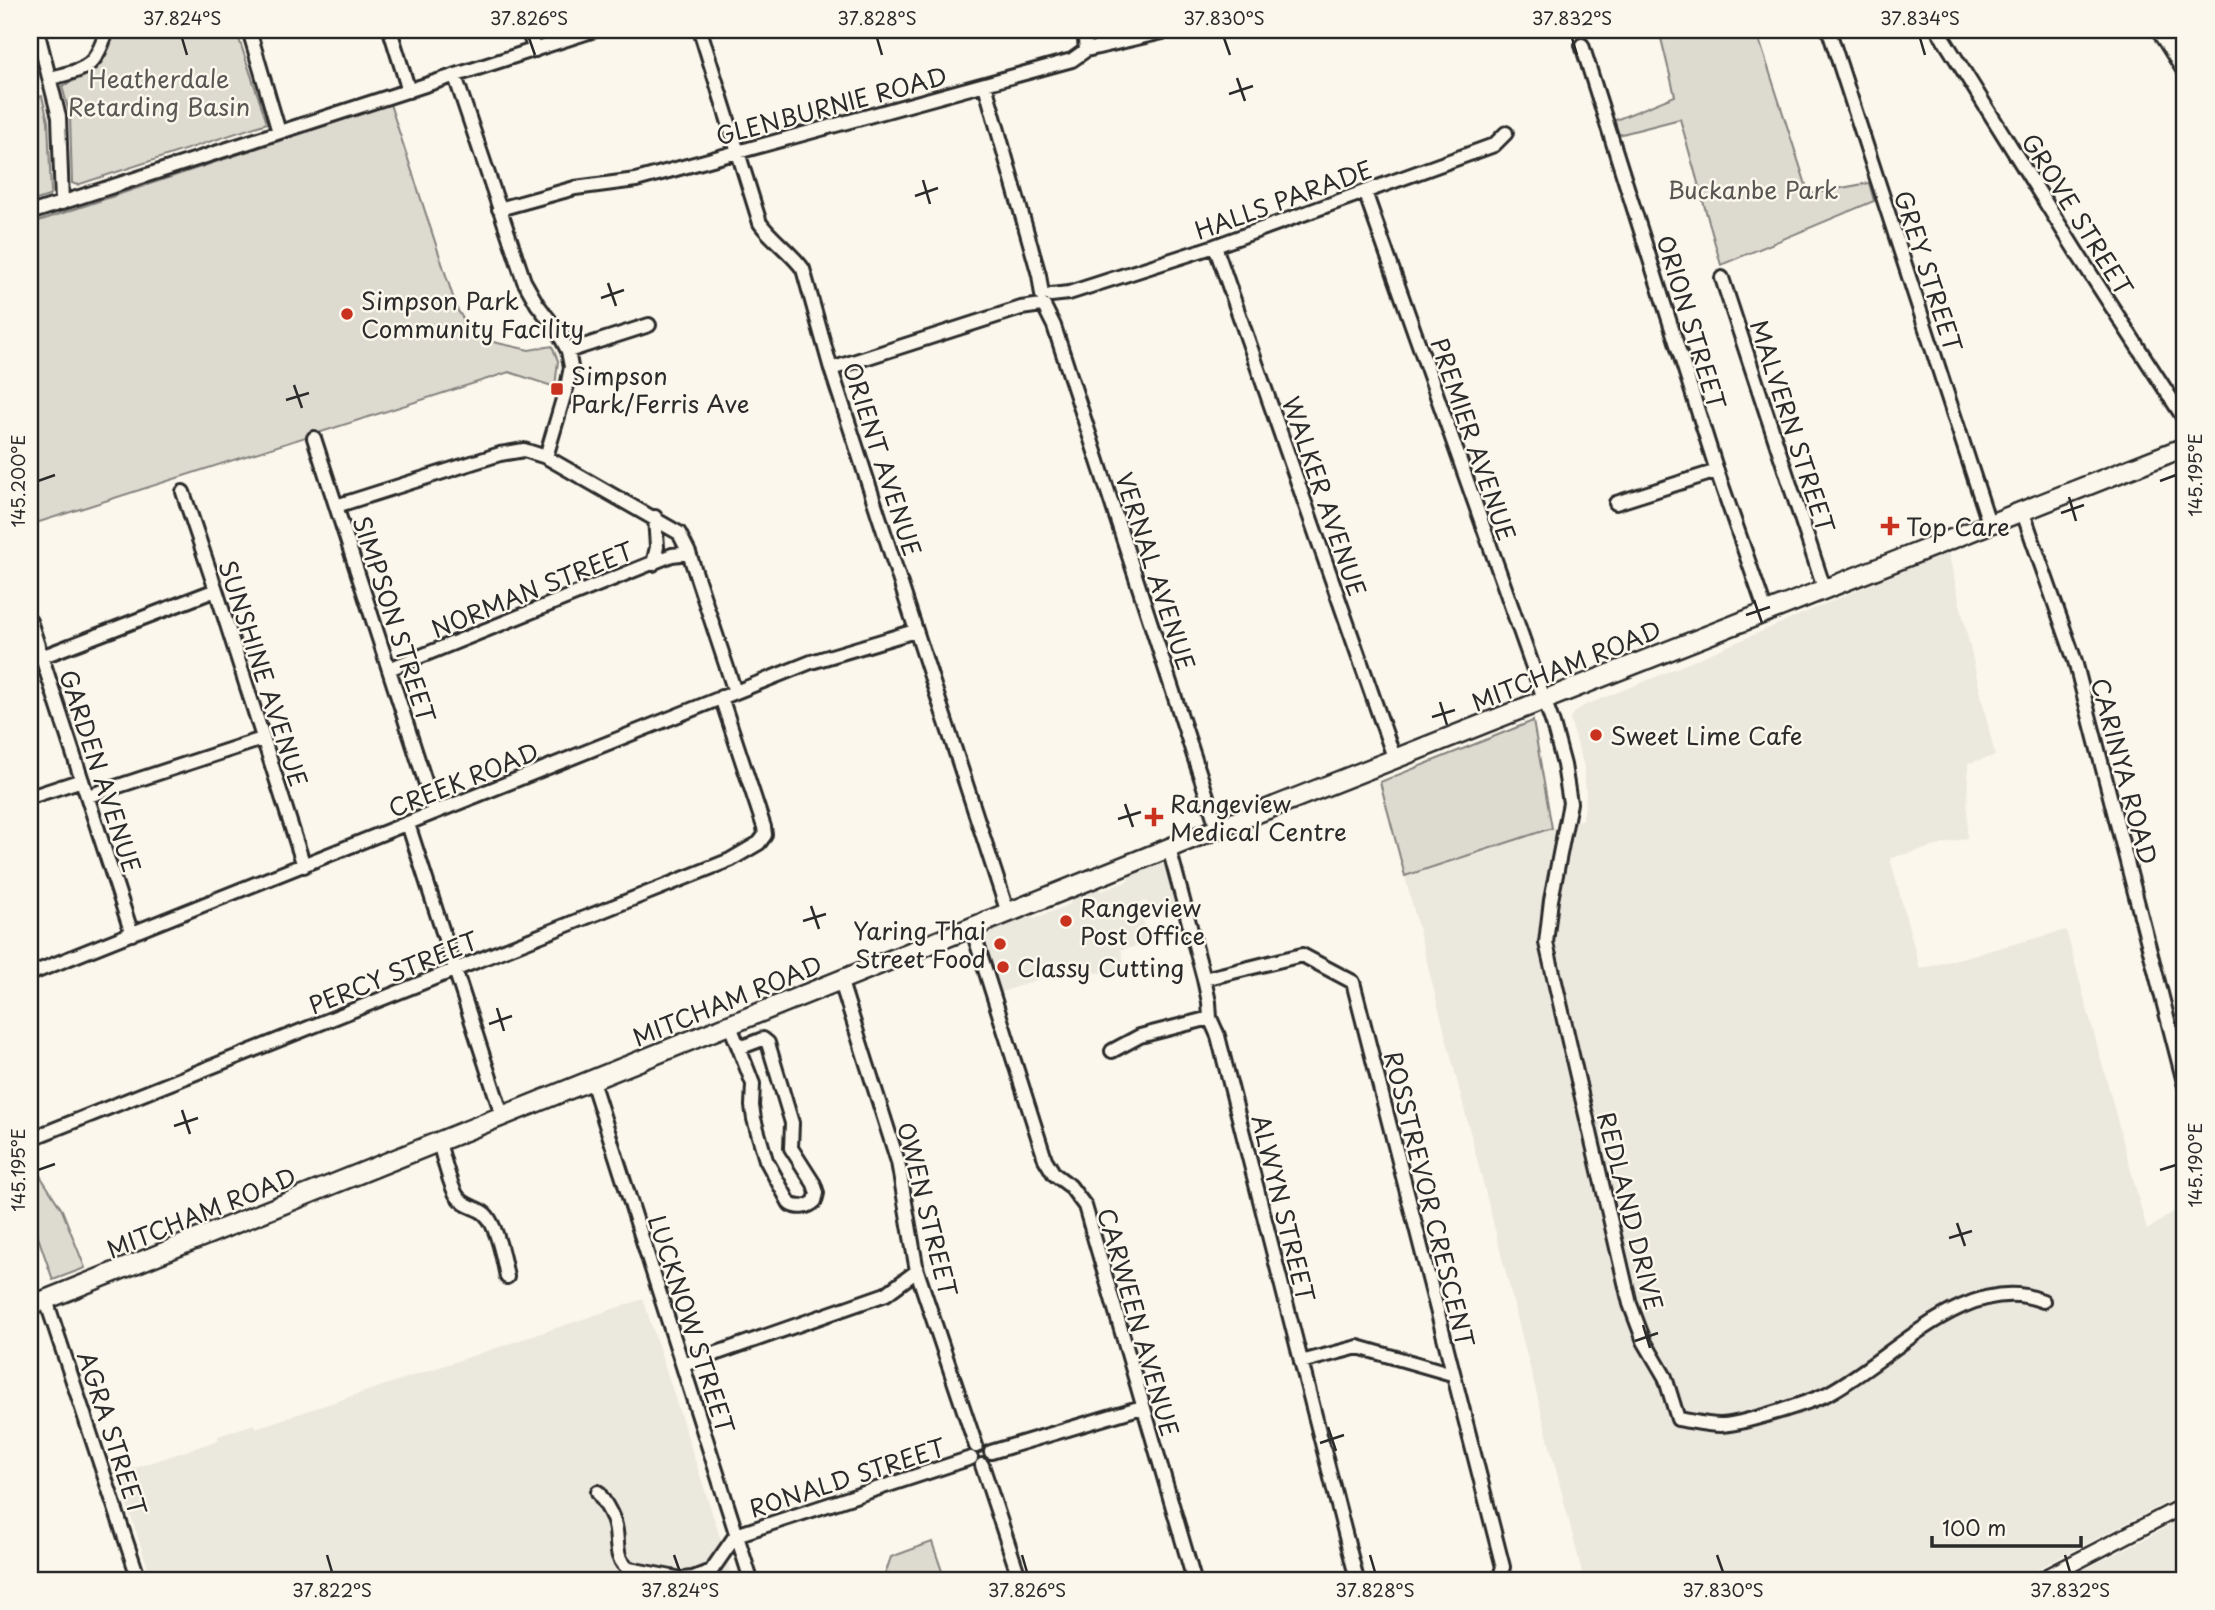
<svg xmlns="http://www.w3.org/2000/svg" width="2215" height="1610" font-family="'Playpen Sans',sans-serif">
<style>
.built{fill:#ebe8de}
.green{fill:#dddad0;stroke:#84827e;stroke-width:2}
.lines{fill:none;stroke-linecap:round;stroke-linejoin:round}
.minor-casing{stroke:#2b2b2b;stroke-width:18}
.tertiary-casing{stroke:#2b2b2b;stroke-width:19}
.primary-casing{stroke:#2b2b2b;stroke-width:23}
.minor{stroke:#fbf7ec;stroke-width:12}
.tertiary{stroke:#fbf7ec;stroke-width:14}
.primary{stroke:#fbf7ec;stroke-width:18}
.ticks{fill:none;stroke:#2b2b2b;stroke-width:2.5}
.poi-dot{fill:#c8321e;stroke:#fbf7ec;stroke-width:2.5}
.labels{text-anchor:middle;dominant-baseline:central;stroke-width:5;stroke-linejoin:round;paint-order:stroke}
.park-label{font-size:24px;fill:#585754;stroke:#fbf7ec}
.street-label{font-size:24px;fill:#2b2b2b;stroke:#fbf7ec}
.poi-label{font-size:24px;fill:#2b2b2b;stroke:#fbf7ec;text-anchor:start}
.neatline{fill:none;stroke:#2b2b2b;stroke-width:2.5}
.ticks-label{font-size:18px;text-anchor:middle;fill:#2b2b2b}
</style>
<rect width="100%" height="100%" fill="#fbf7ec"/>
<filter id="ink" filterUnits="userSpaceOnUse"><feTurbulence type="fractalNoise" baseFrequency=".0143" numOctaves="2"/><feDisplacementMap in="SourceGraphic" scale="14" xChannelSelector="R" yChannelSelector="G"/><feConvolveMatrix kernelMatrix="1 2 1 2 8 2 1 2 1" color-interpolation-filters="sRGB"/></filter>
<g filter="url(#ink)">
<path class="built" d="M 1948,551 L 1995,756 L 1968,763 L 1967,838 L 1890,858 L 1920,969 L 2066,930 L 2147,1230 L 2185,1204 L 2185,1493 L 2016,1580 L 1639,1580 L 1636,1575 L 1628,1580 L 1584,1580 L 1405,876 L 1583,819 L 1586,794 L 1584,767 L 1570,719 L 1572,715 L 1583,706 L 1651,679 Z
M 1159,863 L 1168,867 L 1178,904 L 1153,910 L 1149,909 L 1147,901 L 1139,903 L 1149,943 L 1121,950 L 1127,974 L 1066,971 L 998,993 L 981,940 L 983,934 L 1028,916 L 1034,919 L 1070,904 L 1074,894 L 1098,886 L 1099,890 L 1102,891 L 1128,881 L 1130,875 Z
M 643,1299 L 731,1571 L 703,1580 L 152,1580 L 117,1474 L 219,1440 L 218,1436 L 254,1424 L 256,1428 Z
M 2185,1516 L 2185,1580 L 2063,1580 L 2147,1538 Z"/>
<path class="green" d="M 116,30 L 236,30 L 267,123 L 77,185 L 72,183 L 70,116 L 62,86 C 99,70 103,68 116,30 Z
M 1659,30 L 1756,30 L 1809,194 L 1869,183 L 1874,201 L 1721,265 L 1680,119 L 1618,135 L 1613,121 L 1675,96 Z
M 42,96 L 48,121 L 51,192 L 49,196 L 30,202 L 30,100 Z
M 390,104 L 457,309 L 475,338 L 529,350 L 552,346 L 558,361 L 555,387 L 509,372 L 30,525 L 30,224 Z
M 1533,721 L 1552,828 L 1405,876 L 1380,782 Z
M 30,1160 L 62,1210 L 85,1268 L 53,1280 L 30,1214 Z
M 932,1542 L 945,1580 L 883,1580 L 891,1557 Z"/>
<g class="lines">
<g class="minor-casing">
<path id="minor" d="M 37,30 L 59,117 L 62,203
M 249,30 L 279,132
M 390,30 L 409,91
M 528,30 L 535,50
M 700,30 L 760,223 C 772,240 790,251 803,269 L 831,369 L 1008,913
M 1084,30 L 1086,50
M 1938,30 L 2079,256 L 2185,420
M 1829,31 L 1989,523
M 1582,45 L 1717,471 L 1766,612
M 455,76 L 524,281 L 537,304 L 557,330 L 568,351 L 571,367 L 568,382 L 546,457
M 51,78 C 88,68 94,69 107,30
M 985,85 L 1039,275 L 1042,295
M 1365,192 L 1553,724 L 1564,765 L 1570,803 L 1551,900 L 1546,943 L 1630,1304 L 1644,1341 L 1665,1377 L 1678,1419 C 1691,1421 1707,1425 1720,1425 C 1740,1425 1808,1403 1827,1394 C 1890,1362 1966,1270 2043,1301
M 499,209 L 575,188 L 636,180 L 1072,60 L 1086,50 L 1171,30
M 30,213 L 595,30
M 1215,246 L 1395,760
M 1722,278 L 1824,588
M 1051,295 L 1069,293 L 1215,246 L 1494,145 L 1506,133
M 1044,306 L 1054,326 L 1218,830
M 568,351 L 649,325
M 831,369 L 1021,308 L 1042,305
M 314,438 L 435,812
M 183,492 L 216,590 L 304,866
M 1616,503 L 1717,471
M 336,506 L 500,454 L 524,450 L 546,457 L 679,533 L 689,553 L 735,692
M 2022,510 L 2075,661 L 2185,1086
M 653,564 L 657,547 L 655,517
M 30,621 L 132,934
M 41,657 L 216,590
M 389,669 L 672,555 L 689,553
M 88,796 L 262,739
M 30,797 L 82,780
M 408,824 L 503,1118
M 1169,848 L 1204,979 L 1209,1002 L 1210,1018 L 1218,1036 L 1357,1580
M 972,928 L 1045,1159 L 1054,1174 L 1070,1186 L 1085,1206 L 1194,1580
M 30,974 L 811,662 L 915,631
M 1204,979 L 1302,955 L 1353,982 L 1503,1567 L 1499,1580
M 841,982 L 898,1162 L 917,1271 L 976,1446
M 730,1026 L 739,1048 L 763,1039 L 768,1043 L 792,1123 L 791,1148 L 814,1184 L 817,1193 L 815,1201 C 809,1207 798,1209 790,1204 L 766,1160 L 754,1119 L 752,1106 L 753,1084 L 739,1048
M 1112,1051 L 1140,1036 L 1210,1018
M 592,1081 L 751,1580
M 30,1139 L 730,860 L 759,843 L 765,835 L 764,827 L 721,697
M 439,1143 C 444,1158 449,1184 457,1196 C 464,1207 477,1207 485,1214 C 497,1225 504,1261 507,1277
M 46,1300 L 139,1580
M 1301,1362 L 1358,1347 L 1452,1374
M 683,1365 L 886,1294 L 917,1271
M 991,1452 L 1142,1407
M 982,1465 L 1020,1580
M 598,1492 C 604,1502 611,1511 614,1522 C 620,1539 612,1558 629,1569 L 682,1579 L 693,1578 L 711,1571 L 736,1535 L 971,1458"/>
</g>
<g class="tertiary-casing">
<path id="tertiary" d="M 2041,1580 L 2185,1505"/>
</g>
<g class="primary-casing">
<path id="primary" d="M 2161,30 L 2185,68
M 30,1306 L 1169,848 L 2185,447"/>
</g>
<use href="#minor" class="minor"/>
<use href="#tertiary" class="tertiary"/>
<use href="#primary" class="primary"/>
</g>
</g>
<path class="ticks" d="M 182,38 L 187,55M 529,38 L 535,55M 877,38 L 882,55M 1224,38 L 1230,55M 1572,38 L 1577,55M 1920,38 L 1925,55M 1237,78 L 1245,101M 1229,94 L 1253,86M 923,180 L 930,204M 915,196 L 938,188M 608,283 L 616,306M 601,298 L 624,290M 294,385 L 302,408M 286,400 L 309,393M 38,481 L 55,475M 2160,481 L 2176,475M 2069,497 L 2076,521M 2061,513 L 2084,505M 1754,600 L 1762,623M 1746,615 L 1770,607M 1440,702 L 1447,725M 1432,717 L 1455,710M 1125,804 L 1133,827M 1118,819 L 1141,812M 811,906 L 819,929M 803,921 L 826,914M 497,1008 L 504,1031M 489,1024 L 512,1016M 182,1110 L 190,1134M 174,1126 L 198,1118M 38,1170 L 55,1164M 2160,1170 L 2176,1165M 1957,1223 L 1965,1246M 1949,1238 L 1972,1231M 1643,1325 L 1650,1348M 1635,1341 L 1658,1333M 1328,1427 L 1336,1451M 1320,1443 L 1344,1435M 327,1555 L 332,1572M 674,1555 L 680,1572M 1022,1555 L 1027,1572M 1370,1555 L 1375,1572M 1717,1555 L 1723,1572M 2065,1555 L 2070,1572"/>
<g class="poi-dot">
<circle cx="347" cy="314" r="7"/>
<rect x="550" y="382" width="14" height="14" rx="3.5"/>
<path d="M1886.5 515.5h7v7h7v7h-7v7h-7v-7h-7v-7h7z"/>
<circle cx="1596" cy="735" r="7"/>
<path d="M1150.5 806.5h7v7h7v7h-7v7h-7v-7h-7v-7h7z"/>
<circle cx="1066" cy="921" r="7"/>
<circle cx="1000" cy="944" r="7"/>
<circle cx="1003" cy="967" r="7"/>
</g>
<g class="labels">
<g class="park-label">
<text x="159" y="78">Heatherdale<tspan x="159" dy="28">Retarding Basin</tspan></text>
<text x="1753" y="189">Buckanbe Park</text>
</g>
<g class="street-label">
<text transform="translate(831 105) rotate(-15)">GLENBURNIE ROAD</text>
<text transform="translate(1283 199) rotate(-20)">HALLS PARADE</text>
<text transform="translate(2078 214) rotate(58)">GROVE STREET</text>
<text transform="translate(1929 271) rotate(72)">GREY STREET</text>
<text transform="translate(1692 322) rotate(73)">ORION STREET</text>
<text transform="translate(1793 426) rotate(72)">MALVERN STREET</text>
<text transform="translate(1474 439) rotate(71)">PREMIER AVENUE</text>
<text transform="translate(883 459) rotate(72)">ORIENT AVENUE</text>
<text transform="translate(1325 496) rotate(71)">WALKER AVENUE</text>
<text transform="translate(1156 571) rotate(72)">VERNAL AVENUE</text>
<text transform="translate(532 589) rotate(-22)">NORMAN STREET</text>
<text transform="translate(395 619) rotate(72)">SIMPSON STREET</text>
<text transform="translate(1566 665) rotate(-22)">MITCHAM ROAD</text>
<text transform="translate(264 673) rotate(72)">SUNSHINE AVENUE</text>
<text transform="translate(101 771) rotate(72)">GARDEN AVENUE</text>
<text transform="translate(2125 771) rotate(75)">CARINYA ROAD</text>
<text transform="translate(463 779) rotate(-22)">CREEK ROAD</text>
<text transform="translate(393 972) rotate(-22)">PERCY STREET</text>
<text transform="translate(727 1000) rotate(-22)">MITCHAM ROAD</text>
<text transform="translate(1430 1199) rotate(76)">ROSSTREVOR CRESCENT</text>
<text transform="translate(1284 1208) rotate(76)">ALWYN STREET</text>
<text transform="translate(928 1209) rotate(76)">OWEN STREET</text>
<text transform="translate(1631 1211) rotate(76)">REDLAND DRIVE</text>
<text transform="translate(201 1212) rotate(-22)">MITCHAM ROAD</text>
<text transform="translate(1139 1322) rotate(74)">CARWEEN AVENUE</text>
<text transform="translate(692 1324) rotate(72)">LUCKNOW STREET</text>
<text transform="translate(113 1433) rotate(72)">AGRA STREET</text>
<text transform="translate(847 1477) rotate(-18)">RONALD STREET</text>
</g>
<g class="poi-label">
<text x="361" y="300">Simpson Park<tspan x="361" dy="28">Community Facility</tspan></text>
<text x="571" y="375">Simpson<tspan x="571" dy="28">Park/Ferris Ave</tspan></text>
<text x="1906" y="526">Top Care</text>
<text x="1610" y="735">Sweet Lime Cafe</text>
<text x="1170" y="803">Rangeview<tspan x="1170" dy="28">Medical Centre</tspan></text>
<text x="1080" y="907">Rangeview<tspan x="1080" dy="28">Post Office</tspan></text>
<text x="986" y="930" text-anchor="end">Yaring Thai<tspan x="986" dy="28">Street Food</tspan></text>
<text x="1017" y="967">Classy Cutting</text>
</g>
</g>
<rect width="2215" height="1610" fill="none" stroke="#fbf7ec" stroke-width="77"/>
<path d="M1932 1536v10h149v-10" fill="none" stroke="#2b2b2b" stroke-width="3.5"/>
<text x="1942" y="1536" font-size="21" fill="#2b2b2b" stroke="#fbf7ec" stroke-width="5" paint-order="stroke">100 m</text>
<rect x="38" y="38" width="2138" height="1534" class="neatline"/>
<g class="ticks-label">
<text x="182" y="25">37.824°S</text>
<text x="529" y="25">37.826°S</text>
<text x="877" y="25">37.828°S</text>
<text x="1224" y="25">37.830°S</text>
<text x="1572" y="25">37.832°S</text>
<text x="1920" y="25">37.834°S</text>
<text transform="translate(2196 475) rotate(-90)" y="6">145.195°E</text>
<text transform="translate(19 481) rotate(-90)" y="6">145.200°E</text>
<text transform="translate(2196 1165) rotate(-90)" y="6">145.190°E</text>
<text transform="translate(19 1170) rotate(-90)" y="6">145.195°E</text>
<text x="332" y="1597">37.822°S</text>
<text x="680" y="1597">37.824°S</text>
<text x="1027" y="1597">37.826°S</text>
<text x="1375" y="1597">37.828°S</text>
<text x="1723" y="1597">37.830°S</text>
<text x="2070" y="1597">37.832°S</text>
</g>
</svg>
